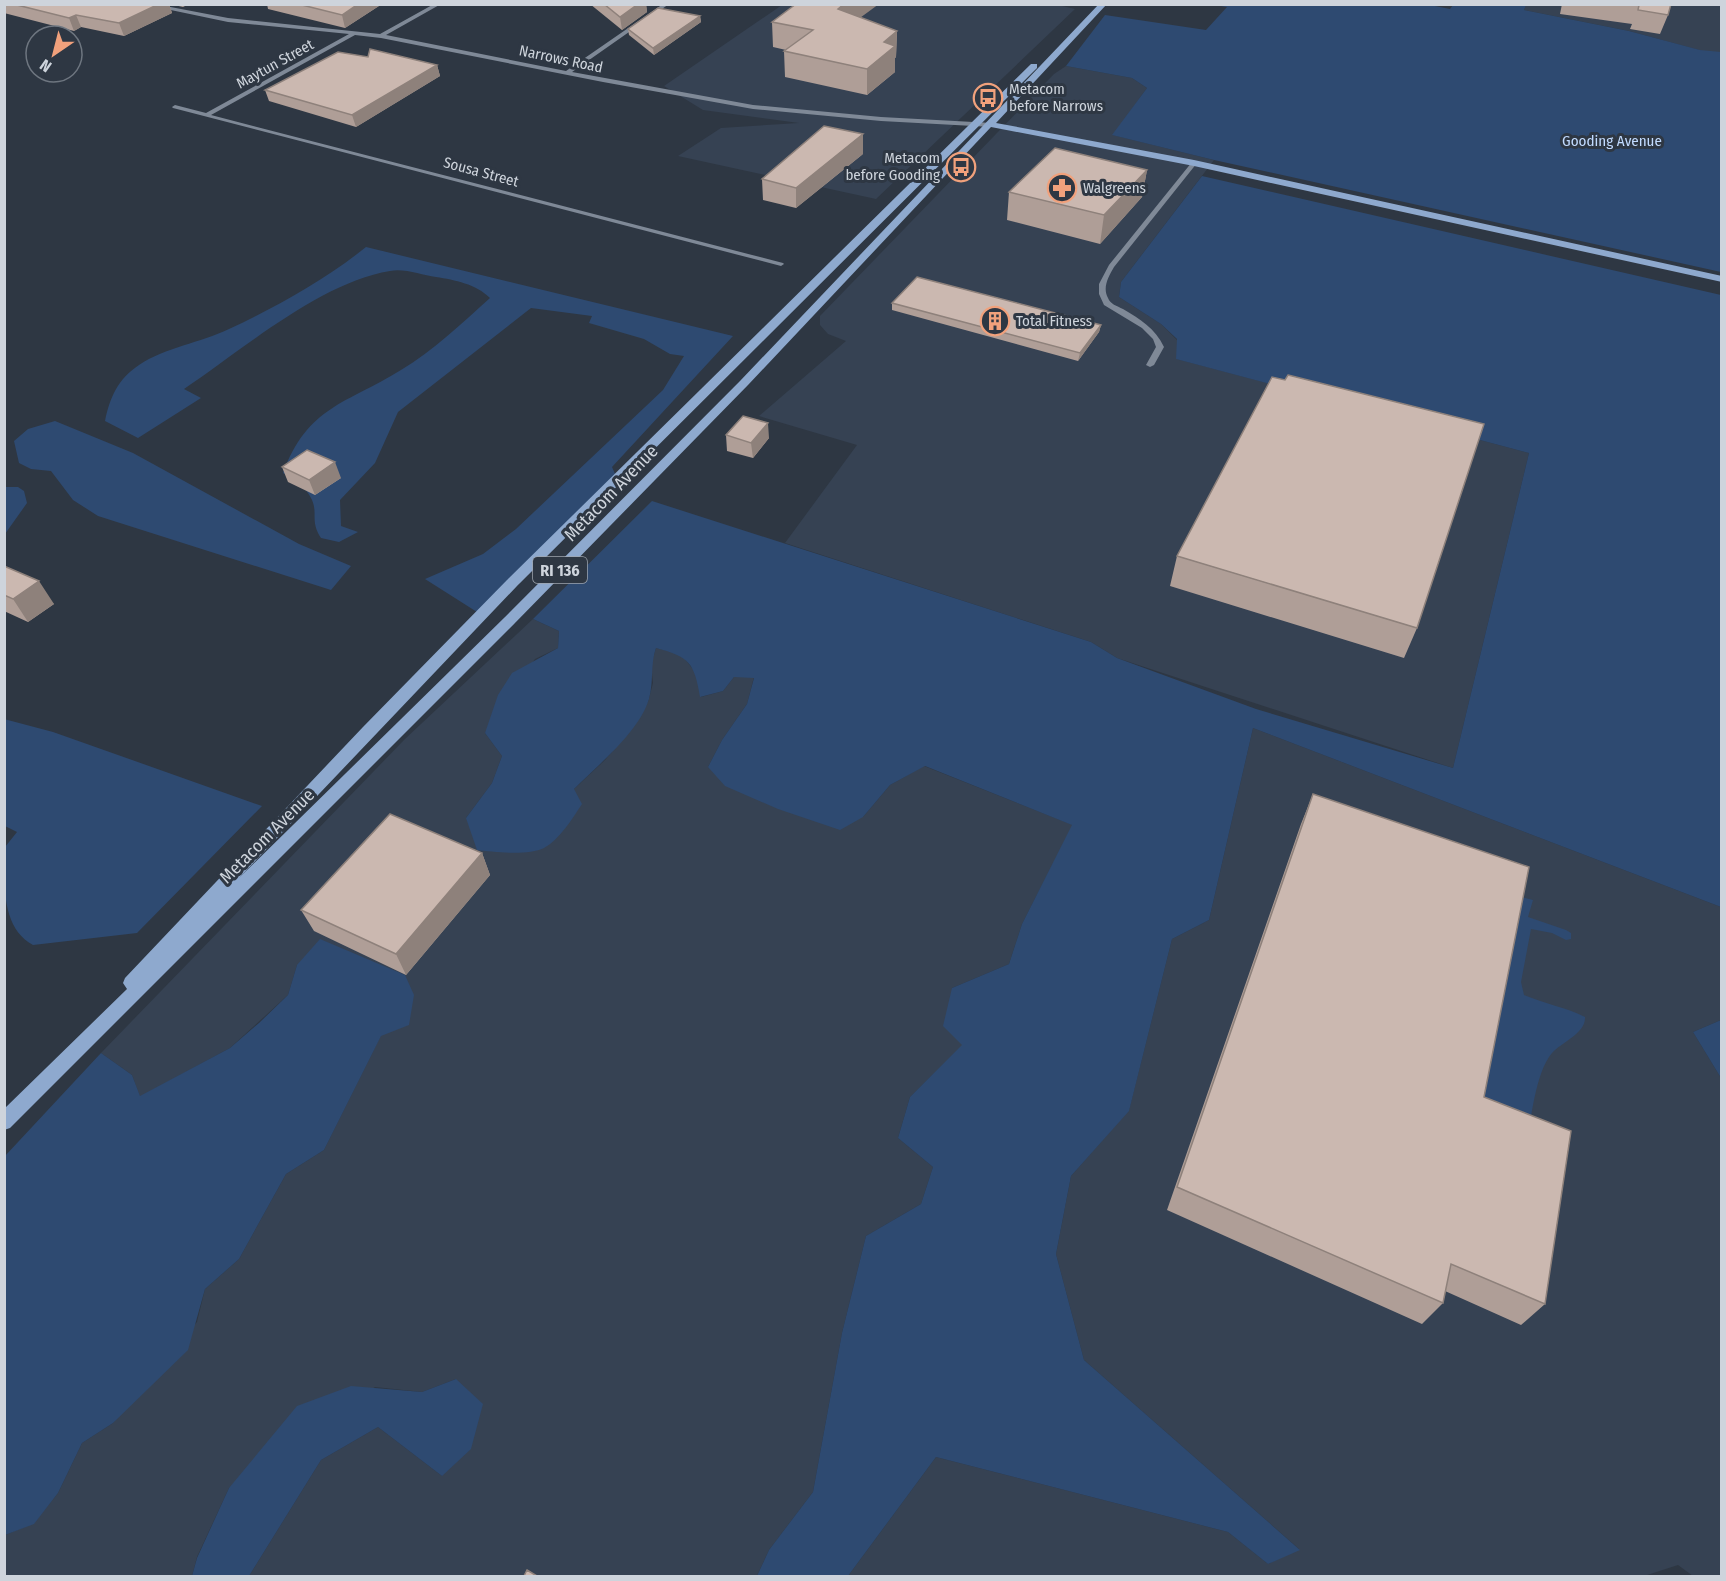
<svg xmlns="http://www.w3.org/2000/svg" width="1726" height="1581" font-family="'Fira Sans Condensed',sans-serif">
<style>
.built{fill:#364253}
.green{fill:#2e4a71}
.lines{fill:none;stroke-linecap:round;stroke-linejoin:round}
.minor{fill:#7f8997;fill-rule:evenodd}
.major{fill:#8ea9ce;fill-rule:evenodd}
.wall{fill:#af9e97}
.shaded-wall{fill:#8e817b}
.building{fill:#cbb8b0;stroke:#8e817b;stroke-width:1.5}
.labels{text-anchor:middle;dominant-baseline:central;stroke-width:6;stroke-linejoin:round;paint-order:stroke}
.far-street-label{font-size:15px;fill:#ced4dc;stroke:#2e3743}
.far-poi-label{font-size:15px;fill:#ced4dc;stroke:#2e3743;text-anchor:start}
.far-park-label{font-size:15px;fill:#c2dbff;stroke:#2e3743}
.shield{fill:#2e3743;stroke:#9ea5ae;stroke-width:1.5}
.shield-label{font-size:16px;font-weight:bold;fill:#ced4dc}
.street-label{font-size:18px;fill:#ced4dc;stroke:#2e3743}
</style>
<rect width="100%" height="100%" fill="#2e3743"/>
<path class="built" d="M 1054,4 L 1075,9 L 876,199 L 678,156 L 721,128 L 799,123 L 703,110 L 664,86 L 782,5 Z
M 1526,4 L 1721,5 L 1721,52 L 1710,53 L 1629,31 L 1524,10 Z
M 1066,66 L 1132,78 L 1147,88 L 1113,135 L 1214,160 L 1121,282 L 1119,297 L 1161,324 L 1177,340 L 1177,359 L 1529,453 L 1453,768 L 1117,658 L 1091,642 L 785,543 L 857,445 L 759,416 L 846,341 L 828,334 L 820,325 L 820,316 L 1054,74 Z
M 533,619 L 559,631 L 558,648 L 535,659 L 485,733 L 502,756 L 492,783 L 466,818 L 574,789 L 605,760 L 634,725 L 648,702 L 653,683 L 651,665 L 656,648 L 681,654 L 696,673 L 701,697 L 723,691 L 734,677 L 754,677 L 747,704 L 722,740 L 708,767 L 863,817 L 890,785 L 924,766 L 1073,825 L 1022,924 L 1009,964 L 952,988 L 963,1045 L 910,1097 L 898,1138 L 933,1167 L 921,1204 L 866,1236 L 842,1333 L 813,1492 L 769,1550 L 757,1576 L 249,1576 L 321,1460 L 378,1427 L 442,1476 L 456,1379 L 422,1392 L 375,1387 L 229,1488 L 197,1557 L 192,1576 L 5,1576 L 5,1535 L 34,1523 L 58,1493 L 82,1443 L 113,1423 L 197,1322 L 205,1289 L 239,1259 L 286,1174 L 324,1150 L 381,1035 L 297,965 L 288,995 L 230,1048 L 140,1097 L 132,1075 L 101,1053 L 405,739 Z
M 1253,728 L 1721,907 L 1721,1020 L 1693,1032 L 1721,1078 L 1721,1576 L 1693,1576 L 1678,1565 L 1644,1576 L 848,1576 L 936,1457 L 1228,1532 L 1268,1564 L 1299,1549 L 1084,1360 L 1056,1254 L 1071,1176 L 1129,1110 L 1172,939 L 1209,920 Z"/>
<path class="green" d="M 1209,4 L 1425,4 L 1450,9 L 1453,5 L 1526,5 L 1524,10 L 1629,31 L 1700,50 L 1721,52 L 1721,272 L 1214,160 L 1112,135 L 1147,88 L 1132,78 L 1066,66 L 1105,15 L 1206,30 L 1227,7 Z
M 1202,176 L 1721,295 L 1721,907 L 1253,728 L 1209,920 L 1172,939 L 1129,1111 L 1071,1176 L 1056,1254 L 1084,1360 L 1300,1550 L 1268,1564 L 1228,1532 L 936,1457 L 848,1576 L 757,1576 L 769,1550 L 813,1492 L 842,1333 L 866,1236 L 921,1204 L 933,1167 L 898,1138 L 910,1097 L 962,1045 L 943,1026 L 952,988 L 1009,964 L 1022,924 L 1072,825 L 925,766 L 890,785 L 863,817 L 840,830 L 778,809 L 725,786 L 708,767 L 722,740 L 747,704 L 754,678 L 734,677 L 723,691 L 700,697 C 694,663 690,657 656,648 C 650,665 654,681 649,699 C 639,732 598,765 574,789 L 582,804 C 572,819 560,839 544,848 C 528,856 494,852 477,850 L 466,818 L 492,783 L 502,756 L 485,733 L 498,695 L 512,673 L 558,648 L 559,631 L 533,619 L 652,501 L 1091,642 L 1117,658 L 1256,709 L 1453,768 L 1529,453 L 1176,359 L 1177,339 L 1161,324 L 1119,297 L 1121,282 Z
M 366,247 L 733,336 L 612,467 L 616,476 L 477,612 L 425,579 L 483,554 L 516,529 L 663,390 L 684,356 L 670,354 L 644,339 L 589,323 L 592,316 L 531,308 L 398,412 L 375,463 L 340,500 L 341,526 L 358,532 L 339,542 L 321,538 C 310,521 318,514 312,500 C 307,488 294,479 283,473 C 308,406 346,404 401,370 C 433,351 462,323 490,298 C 476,284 455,280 436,277 C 422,275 404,268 390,271 C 321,282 242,350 184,389 L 201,398 L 138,438 L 105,421 C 110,397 118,379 139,365 C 166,347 200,343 229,329 C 276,307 325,280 366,247 Z
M 55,421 L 133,453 L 299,544 L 351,566 L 331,590 L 98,516 L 73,500 L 51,471 L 31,469 L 19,463 L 14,441 L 28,429 Z
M 5,487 L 18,487 L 24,491 L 27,503 L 5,534 Z
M 4,719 L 53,732 L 262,806 L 137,933 L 33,945 C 0,927 4,880 5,847 L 17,832 L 5,826 Z
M 1517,896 L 1533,900 L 1528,917 L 1566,930 L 1571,933 L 1571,939 L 1566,940 L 1552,933 L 1531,929 L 1521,982 L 1524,995 C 1545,1004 1565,1007 1585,1017 C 1586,1033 1562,1042 1552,1053 C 1535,1073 1531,1121 1526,1147 L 1465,1122 Z
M 320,939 L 405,975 L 414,995 L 409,1025 L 381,1036 L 324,1150 L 286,1174 L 239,1259 L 205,1289 L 188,1350 L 113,1423 L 82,1443 L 58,1493 L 34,1524 L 5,1535 L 5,1156 L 101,1053 L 132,1075 L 140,1096 L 230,1048 L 259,1023 L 288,995 L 297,965 Z
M 1721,1020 L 1721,1078 L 1693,1032 Z
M 456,1379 L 483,1404 L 471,1449 L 442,1476 L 378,1427 L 321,1460 L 249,1576 L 192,1576 L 197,1558 L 229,1488 L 297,1406 L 351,1386 L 422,1392 Z"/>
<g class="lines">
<path class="minor" d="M 142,4 L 155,4 L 228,18 L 380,34 L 434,4 L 441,4 L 386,35 L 566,71 L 663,4 L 669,4 L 572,72 L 753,105 L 881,117 L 992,123 L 995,125 L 992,127 L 881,121 L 753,109 L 603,82 L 381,38 L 355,35 L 211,115 L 783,263 L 784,264 L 781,266 L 173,108 L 172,107 L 175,105 L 206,113 L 349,34 L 228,22 Z
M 1192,162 L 1197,163 L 1114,267 C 1109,276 1102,287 1108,298 C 1110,304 1117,306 1123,309 C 1140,319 1155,328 1164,347 L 1154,365 L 1150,367 L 1146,365 L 1156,347 L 1153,339 L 1142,328 L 1104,305 L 1099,294 L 1099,284 L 1109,265 Z"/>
<path class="major" d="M 1099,4 L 1107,4 L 996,123 L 1194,160 L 1722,276 L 1722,282 L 1194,166 L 991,127 L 748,385 L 515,623 L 10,1128 L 4,1130 L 4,1109 L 127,989 L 123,983 L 125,978 L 363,727 L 507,580 L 1031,64 L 1037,64 L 1037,68 L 517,586 L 239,878 L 505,617 L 740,381 Z"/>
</g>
<path class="wall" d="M 4,4 L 169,4 L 172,13 L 124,36 L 81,27 L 74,31 L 4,13 Z
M 170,4 L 189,4 L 183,7 Z
M 267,4 L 382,4 L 345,28 L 268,9 Z
M 590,4 L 646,4 L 647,12 L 622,30 Z
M 1562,4 L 1671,4 L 1668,15 L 1660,34 L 1630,29 L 1632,24 L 1560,14 Z
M 700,16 L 701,22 L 654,55 L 629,35 L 628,29 Z
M 861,18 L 897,31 L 896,57 L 895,58 L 895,72 L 867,95 L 785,77 L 784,51 L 786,50 L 773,47 L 772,22 Z
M 368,57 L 437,65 L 440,76 L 356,127 L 269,101 L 265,90 Z
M 863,154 L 796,208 L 763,200 L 762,179 Z
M 1147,170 L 1142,197 L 1100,244 L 1007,220 L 1009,192 Z
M 892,303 L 1101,325 L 1099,332 L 1078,361 L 892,310 Z
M 726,435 L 769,438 L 753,458 L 727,451 Z
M 282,467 L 341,478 L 315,495 L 288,482 Z
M 1177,556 L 1417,628 L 1404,658 L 1170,586 Z
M 4,566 L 54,604 L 28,622 L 4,611 Z
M 1313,794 L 1484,1097 L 1545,1304 L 1521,1325 L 1445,1291 L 1443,1303 L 1422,1324 L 1167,1210 L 1301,824 Z
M 482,853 L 490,875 L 406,975 L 314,931 L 301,910 Z"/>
<path class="shaded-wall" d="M 159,4 L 169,4 L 172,13 L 124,36 L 119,23 Z
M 358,4 L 382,4 L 345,28 L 342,15 Z
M 638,4 L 646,4 L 647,12 L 622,30 L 620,17 Z
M 844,4 L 879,4 L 838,34 L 838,9 Z
M 76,15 L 81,27 L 74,31 L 69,18 Z
M 700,16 L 701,22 L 654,55 L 653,48 Z
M 897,31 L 896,57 L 895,58 L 895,72 L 867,95 L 867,69 L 884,42 Z
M 437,65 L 440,76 L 356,127 L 352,115 Z
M 863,134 L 863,154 L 796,208 L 796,188 Z
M 1147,170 L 1142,197 L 1100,244 L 1104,215 Z
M 1101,325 L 1099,332 L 1078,361 L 1080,353 Z
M 768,423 L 769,438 L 753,458 L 751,443 Z
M 335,462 L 341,478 L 315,495 L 309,480 Z
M 39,581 L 54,604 L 28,622 L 13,599 Z
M 482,853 L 490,875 L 406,975 L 396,954 Z"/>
<path class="building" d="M 13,4 L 159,4 L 119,23 L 76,15 L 69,18 Z
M 298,4 L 358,4 L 342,15 Z
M 604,4 L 638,4 L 620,17 Z
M 796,4 L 844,4 L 838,9 L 897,31 L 884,42 L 895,46 L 867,69 L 784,51 L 813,30 L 772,22 Z
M 1633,4 L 1671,4 L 1668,15 L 1638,10 L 1639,5 Z
M 658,8 L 700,16 L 653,48 L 628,29 Z
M 370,49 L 437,65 L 352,115 L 265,90 L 338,52 L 368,57 Z
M 824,126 L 863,134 L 796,188 L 762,179 Z
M 1055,148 L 1147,170 L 1104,215 L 1009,192 Z
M 917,277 L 1101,325 L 1080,353 L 892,303 Z
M 1288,375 L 1484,424 L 1417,628 L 1177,556 L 1272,377 L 1285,380 Z
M 743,416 L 768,423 L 751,443 L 726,435 Z
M 307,450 L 335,462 L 309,480 L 282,467 Z
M 4,566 L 39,581 L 13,599 L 4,595 Z
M 1313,794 L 1529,867 L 1484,1097 L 1571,1131 L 1545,1304 L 1451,1264 L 1443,1303 L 1177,1187 Z
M 390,814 L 482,853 L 396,954 L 301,910 Z
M 527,1570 L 537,1576 L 524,1576 Z"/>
<defs>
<g id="bus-ring" transform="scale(1.5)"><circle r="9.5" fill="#2e3743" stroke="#f1a17c" stroke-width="1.5"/><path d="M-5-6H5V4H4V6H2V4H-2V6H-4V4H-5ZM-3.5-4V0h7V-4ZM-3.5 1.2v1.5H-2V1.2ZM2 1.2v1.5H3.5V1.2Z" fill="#f1a17c"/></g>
<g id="pharmacy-ring" transform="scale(1.5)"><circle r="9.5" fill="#2e3743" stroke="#f1a17c" stroke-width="1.5"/><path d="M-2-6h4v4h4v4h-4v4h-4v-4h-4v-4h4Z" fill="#f1a17c"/></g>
<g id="building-ring" transform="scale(1.5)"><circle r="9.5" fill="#2e3743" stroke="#f1a17c" stroke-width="1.5"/><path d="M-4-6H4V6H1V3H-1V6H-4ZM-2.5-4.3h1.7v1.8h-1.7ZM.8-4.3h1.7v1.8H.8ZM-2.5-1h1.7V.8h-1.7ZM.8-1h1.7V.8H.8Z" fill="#f1a17c"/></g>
</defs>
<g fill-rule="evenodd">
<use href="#bus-ring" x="988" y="98"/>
<use href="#bus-ring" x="961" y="167"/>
<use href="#pharmacy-ring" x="1062" y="188"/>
<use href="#building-ring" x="995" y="321"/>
</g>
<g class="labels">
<g class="far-street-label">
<text transform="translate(561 59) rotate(12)">Narrows Road</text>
<text transform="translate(275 64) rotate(-29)">Maytun Street</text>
<text transform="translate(481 172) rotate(15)">Sousa Street</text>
</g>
<g class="far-poi-label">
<text x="1009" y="89">Metacom<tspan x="1009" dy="17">before Narrows</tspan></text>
<text x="940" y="158" text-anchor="end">Metacom<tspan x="940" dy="17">before Gooding</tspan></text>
<text x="1083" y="188">Walgreens</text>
<text x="1016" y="321">Total Fitness</text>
</g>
<g class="far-park-label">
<text x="1612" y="141">Gooding Avenue</text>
</g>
<rect class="shield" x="533" y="557" width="54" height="26" rx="4.5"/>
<g class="shield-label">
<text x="560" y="570">RI 136</text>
</g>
<g class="street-label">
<text transform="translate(611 493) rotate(-46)">Metacom Avenue</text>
<text transform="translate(267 836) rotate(-45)">Metacom Avenue</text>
</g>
</g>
<rect width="1726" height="1581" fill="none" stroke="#ced4dc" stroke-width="12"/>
<g transform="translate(54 54) rotate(215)"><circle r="28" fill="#2e3743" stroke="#6e7680" stroke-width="1.5"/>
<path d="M0-4.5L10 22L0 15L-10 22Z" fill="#f1a17c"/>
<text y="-9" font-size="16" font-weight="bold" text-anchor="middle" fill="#ced4dc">N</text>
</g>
</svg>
